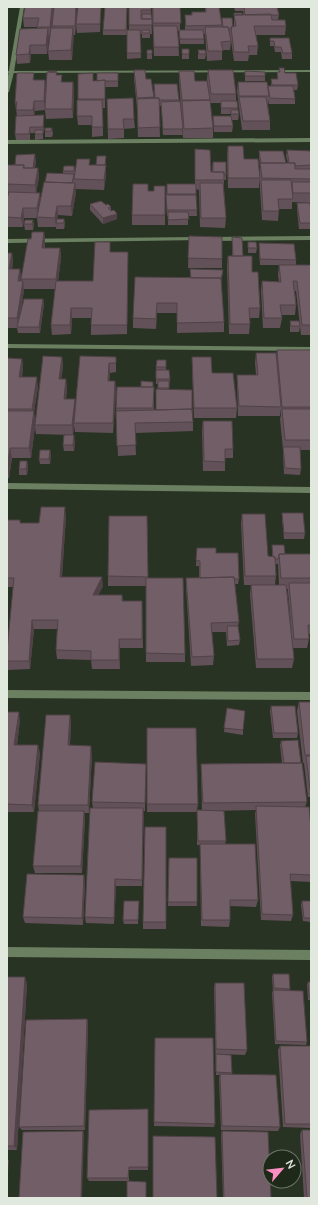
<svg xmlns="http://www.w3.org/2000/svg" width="318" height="1205" font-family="'Nunito Sans',sans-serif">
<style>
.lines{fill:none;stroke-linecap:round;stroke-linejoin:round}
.minor{fill:#6b8061;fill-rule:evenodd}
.tertiary{fill:#6b8061;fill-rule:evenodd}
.wall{fill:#625158;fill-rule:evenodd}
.shaded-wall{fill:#504247}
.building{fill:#725e66;stroke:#504247}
</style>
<rect width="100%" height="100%" fill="#293324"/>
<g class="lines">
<path class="minor" d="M 20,7 L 24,7 L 14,72 L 9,92 L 7,93 L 7,82 Z
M 311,138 L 311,142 L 7,144 L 7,140 Z
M 311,236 L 311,240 L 212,241 L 209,239 L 212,237 Z
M 198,237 L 200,238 L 200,240 L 7,243 L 7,239 Z
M 7,344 L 311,347 L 311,351 L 7,348 Z
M 7,483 L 311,487 L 311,493 L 7,489 Z
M 7,690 L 311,692 L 311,700 L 7,698 Z
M 7,947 L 311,950 L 311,960 L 7,957 Z"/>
<path class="tertiary" d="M 311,70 L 311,72 L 7,73 L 7,71 Z"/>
</g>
<path class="wall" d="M 53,7 L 53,12 L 77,13 L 75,35 L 73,35 L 72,60 L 49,60 L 48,51 L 50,36 L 49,36 L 47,54 L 31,54 L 30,63 L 17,64 L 16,55 L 37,29 L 37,27 L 24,27 L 23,18 Z
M 78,7 L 101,7 L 100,32 L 77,33 L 76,24 Z
M 127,7 L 127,35 L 103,35 L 103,30 Z
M 129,7 L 151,7 L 152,34 L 150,34 L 150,38 L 142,38 L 142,34 L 140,34 L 141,58 L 127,59 L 127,30 L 129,30 Z
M 152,7 L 180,7 L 180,30 L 185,30 L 185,15 L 191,15 L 192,12 L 205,12 L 205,7 L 219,7 L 221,23 L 222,18 L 233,27 L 234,27 L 234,13 L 244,15 L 243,11 L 235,11 L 234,7 L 277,7 L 279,15 L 278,20 L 286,26 L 285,35 L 256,35 L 258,46 L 257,55 L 249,55 L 248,61 L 234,61 L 230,34 L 231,41 L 230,50 L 222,50 L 222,60 L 207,61 L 205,34 L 204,34 L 204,44 L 180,44 L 179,31 L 178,31 L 179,56 L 154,56 Z
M 270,38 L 289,38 L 292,53 L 292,59 L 282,59 L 281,52 L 275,52 L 274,46 L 270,46 Z
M 182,49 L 189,54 L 189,59 L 182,59 Z
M 147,50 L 152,50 L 152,59 L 147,59 Z
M 198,50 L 206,54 L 205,59 L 198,59 Z
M 279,68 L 298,85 L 297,90 L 294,90 L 295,99 L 295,104 L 269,104 L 269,99 L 268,105 L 270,121 L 270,130 L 242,130 L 239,107 L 237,91 L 238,82 L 268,90 L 268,86 L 271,86 L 271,79 L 277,79 L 277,72 L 279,72 Z
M 134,70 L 146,79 L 151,79 L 154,99 L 155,98 L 154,84 L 177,84 L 179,101 L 183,129 L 183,135 L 163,135 L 161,106 L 159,106 L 160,137 L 138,137 L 137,107 L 134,79 Z
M 208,70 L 236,94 L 236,101 L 239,114 L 238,120 L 232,120 L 233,126 L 232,132 L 214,132 L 213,122 L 213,116 L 231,116 L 231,114 L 221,114 L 221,103 L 210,103 L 207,79 Z
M 179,71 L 195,81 L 207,81 L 213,128 L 213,138 L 183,138 L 179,80 Z
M 245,71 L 265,76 L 265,81 L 245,81 Z
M 34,73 L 34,80 L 45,80 L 46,89 L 57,75 L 62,75 L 62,82 L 73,82 L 74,91 L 73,118 L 46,119 L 45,110 L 35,111 L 34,116 L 44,115 L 44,132 L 43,132 L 43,139 L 35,140 L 35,133 L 30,133 L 30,140 L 16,140 L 15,134 L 17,116 L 15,102 Z
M 93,73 L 93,81 L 97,81 L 118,73 L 118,87 L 105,87 L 105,108 L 103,108 L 103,136 L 92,137 L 92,125 L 78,125 L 77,116 L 78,100 L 78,74 Z
M 107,99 L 134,119 L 135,128 L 124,129 L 124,138 L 108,139 Z
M 52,128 L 53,134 L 52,137 L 45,137 L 45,131 Z
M 228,146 L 244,159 L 260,178 L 259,188 L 228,188 L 227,156 Z
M 195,149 L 211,172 L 212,172 L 213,162 L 226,175 L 226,180 L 224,180 L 224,190 L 226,218 L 225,228 L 200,227 L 199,190 L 196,189 L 197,216 L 188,216 L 188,225 L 168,225 L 168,216 L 167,216 L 166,201 L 167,184 L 195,184 Z
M 287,150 L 311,151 L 311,203 L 292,202 L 292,209 L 279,209 L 278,221 L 262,220 L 260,189 L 260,167 L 259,157 L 259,151 L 286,163 L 288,163 L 286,156 Z
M 36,160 L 35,168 L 38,168 L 39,177 L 36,193 L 40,193 L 40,200 L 45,182 L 63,174 L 63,171 L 74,166 L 75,171 L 90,165 L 97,165 L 106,161 L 106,175 L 104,190 L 75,189 L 76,192 L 72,216 L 58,215 L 57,219 L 64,219 L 65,225 L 64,229 L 56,229 L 56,225 L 56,227 L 38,227 L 37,218 L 24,218 L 23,227 L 7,227 L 7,199 L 8,194 L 7,194 L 7,167 Z
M 165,186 L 165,225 L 132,225 L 132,215 L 154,191 Z
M 297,203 L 311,213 L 311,229 L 299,229 L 297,209 Z
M 90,204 L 106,205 L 111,207 L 111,211 L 117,214 L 117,219 L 103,224 L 90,210 Z
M 33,220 L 34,225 L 33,230 L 25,230 L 24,224 Z
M 44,232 L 45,242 L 45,248 L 60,248 L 61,258 L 58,281 L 93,281 L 111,252 L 128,252 L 127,334 L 91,335 L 91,318 L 72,318 L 71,334 L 52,335 L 51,325 L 55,289 L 24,289 L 21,312 L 43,299 L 44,304 L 40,333 L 18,333 L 17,328 L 7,328 L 7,253 L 12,253 L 13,263 L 12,269 L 22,278 L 31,239 Z
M 189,236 L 222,259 L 222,268 L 188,268 Z
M 232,237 L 252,272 L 260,308 L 259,318 L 250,318 L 250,324 L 249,334 L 229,334 L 227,266 L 228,256 L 232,256 Z
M 248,242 L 257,248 L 256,253 L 248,253 Z
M 259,243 L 296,260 L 296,265 L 311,265 L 311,335 L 301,335 L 296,291 L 295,291 L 296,305 L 295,315 L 281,315 L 282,318 L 280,328 L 263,328 L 261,291 L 262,281 L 279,282 L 278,275 L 279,265 L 260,265 L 259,249 Z
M 190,269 L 223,270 L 221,283 L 224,322 L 224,332 L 177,333 L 177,313 L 157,313 L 156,329 L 133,328 L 133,318 L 190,278 Z
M 290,321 L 300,326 L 299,332 L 290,332 Z
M 277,350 L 311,350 L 311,450 L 300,450 L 301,469 L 300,475 L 284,474 L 283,453 L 283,449 L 280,419 L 281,415 L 281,409 L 280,416 L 238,416 L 237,384 L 237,375 L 256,375 L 255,363 L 256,353 L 276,357 Z
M 80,356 L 116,357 L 116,372 L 110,373 L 109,381 L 115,381 L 116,391 L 113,433 L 75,432 L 74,425 L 73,435 L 36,434 L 35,427 L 31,458 L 12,458 L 9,478 L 7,478 L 7,358 L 22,359 L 23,368 L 22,377 L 38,387 L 34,412 L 35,419 L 62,357 L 63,367 L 61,379 L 66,379 L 67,389 L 66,399 L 75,406 Z
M 192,357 L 212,373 L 237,408 L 236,418 L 194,418 L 192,366 Z
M 166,360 L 166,370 L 170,379 L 169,389 L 193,422 L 193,431 L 135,433 L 136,455 L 118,456 L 116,408 L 141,387 L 153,382 L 153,387 L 154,387 L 154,410 L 156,410 L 158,384 L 156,384 L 156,367 Z
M 203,421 L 233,449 L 233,458 L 225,458 L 225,471 L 203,471 L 202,430 Z
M 75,441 L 74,451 L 64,451 L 63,445 Z
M 50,450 L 51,456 L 50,464 L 40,464 L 39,459 Z
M 27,461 L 28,466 L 27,475 L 19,475 L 19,469 Z
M 282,513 L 305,533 L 304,539 L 284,539 L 282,519 Z
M 242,514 L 268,556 L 272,556 L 272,545 L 285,554 L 311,554 L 311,634 L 309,634 L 309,639 L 307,648 L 293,648 L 294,659 L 292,668 L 256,668 L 250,594 L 251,585 L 258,585 L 244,585 L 241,523 ZM 275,564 L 278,564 L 279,585 L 275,585 L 276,576 ZM 287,589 L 288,589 L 288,592 L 292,635 Z
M 66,516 L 62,577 L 103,586 L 98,595 L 122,595 L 123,601 L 142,601 L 143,648 L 120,648 L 120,669 L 92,669 L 91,660 L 57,659 L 56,650 L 57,629 L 34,629 L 30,669 L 8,670 L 7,665 L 7,650 L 13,587 L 7,587 L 7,520 L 20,520 L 20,523 L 39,523 Z
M 147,516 L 148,578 L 185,654 L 185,662 L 146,662 L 146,586 L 108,586 L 108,576 Z
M 197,548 L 216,553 L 239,579 L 238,584 L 235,584 L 239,622 L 238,626 L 240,640 L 239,645 L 227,646 L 226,632 L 212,632 L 214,656 L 213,665 L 191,666 L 186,587 L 186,578 L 199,578 L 199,566 L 196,566 Z
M 299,702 L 311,702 L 311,797 L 308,797 L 304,763 L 303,763 L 297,711 Z
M 271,706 L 298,733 L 297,738 L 273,738 L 270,711 Z
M 227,708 L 243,730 L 243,735 L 224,732 Z
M 7,712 L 20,720 L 17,745 L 40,753 L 34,812 L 7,812 Z
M 70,715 L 71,723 L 70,745 L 92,754 L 89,813 L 84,813 L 85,818 L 82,873 L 35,873 L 33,866 L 39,811 L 38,805 Z
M 147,728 L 198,804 L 197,810 L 202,810 L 201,772 L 201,764 L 282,763 L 280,745 L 281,741 L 307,802 L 305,807 L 311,829 L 311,882 L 290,881 L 293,915 L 291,921 L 261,920 L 255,814 L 256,810 L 207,811 L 226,841 L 225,844 L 258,900 L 256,907 L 230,906 L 230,920 L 229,927 L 201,926 L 200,851 L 200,845 L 197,845 L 197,812 L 147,812 Z
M 146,764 L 145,811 L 143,811 L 142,886 L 116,886 L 114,924 L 86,923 L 85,917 L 93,808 L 92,802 Z
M 166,827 L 166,929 L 143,929 L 143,922 Z
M 169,858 L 197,902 L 197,906 L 168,906 Z
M 85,882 L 83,925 L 25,923 L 23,917 Z
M 302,901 L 311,901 L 311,922 L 303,921 L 301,905 Z
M 139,905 L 138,924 L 124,924 L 123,920 Z
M 273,974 L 290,989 L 289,991 L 307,1042 L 306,1045 L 275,1044 L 272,993 L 273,991 L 272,977 Z
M 7,977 L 27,984 L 17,1150 L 7,1150 Z
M 308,982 L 311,982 L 311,1000 L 308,1000 L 307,985 Z
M 215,983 L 247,1050 L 245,1055 L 218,1054 L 232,1073 L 232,1074 L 280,1127 L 278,1131 L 221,1130 L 219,1078 L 220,1075 L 216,1075 L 214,988 Z
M 87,1019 L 88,1024 L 85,1130 L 22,1130 L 19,1127 Z
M 155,1038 L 215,1124 L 214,1127 L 154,1126 Z
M 280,1046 L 311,1046 L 311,1128 L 283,1127 L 278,1050 Z
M 148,1109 L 148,1170 L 129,1170 L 129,1181 L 89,1181 L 87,1178 Z
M 302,1130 L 311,1198 L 304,1198 L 300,1134 Z
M 222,1131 L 271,1198 L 223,1198 L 221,1134 Z"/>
<path class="shaded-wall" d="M 52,7 L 53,14 L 51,36 L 50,27 Z
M 76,7 L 77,13 L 75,35 L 75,26 Z
M 48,28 L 49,37 L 47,54 L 46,45 Z
M 73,28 L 74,37 L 72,60 L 71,50 Z
M 30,45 L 31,54 L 30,63 L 29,54 Z
M 45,80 L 46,89 L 45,110 L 44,101 Z
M 73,82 L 74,91 L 73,118 L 72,109 Z
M 34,101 L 35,111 L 34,119 L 33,110 Z
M 44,115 L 44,132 L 43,127 Z
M 35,154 L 36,160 L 34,174 L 33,169 Z
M 106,156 L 106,175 L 104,190 L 104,180 Z
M 38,168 L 39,177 L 36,194 L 35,185 Z
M 75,183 L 76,192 L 72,216 L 71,206 Z
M 40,193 L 41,203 L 38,218 L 37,208 Z
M 57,206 L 58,215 L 56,227 L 55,218 Z
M 23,208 L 24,218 L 23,227 L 21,218 Z
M 117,214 L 117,219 L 103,224 L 103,218 Z
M 64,219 L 65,225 L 64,229 Z
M 33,220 L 34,225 L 33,230 L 32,224 Z
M 44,232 L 45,242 L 43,258 L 42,248 Z
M 60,248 L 61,258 L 57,289 L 56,279 Z
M 12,253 L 13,263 L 10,279 L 9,269 Z
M 20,269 L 22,279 L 20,291 L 18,281 Z
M 23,281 L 24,291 L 18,328 L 17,318 Z
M 43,299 L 44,304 L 40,333 L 39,327 Z
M 71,308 L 72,318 L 71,334 L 70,325 Z
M 62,357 L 63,367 L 60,389 L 59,379 Z
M 22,359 L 23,368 L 20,386 L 19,377 Z
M 109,363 L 110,373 L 109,391 L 108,381 Z
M 37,377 L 38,387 L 34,412 L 36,421 L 35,425 L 35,427 L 31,458 L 29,448 L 33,418 L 32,409 Z
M 66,379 L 67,389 L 65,409 L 64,399 Z
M 115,381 L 116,391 L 113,433 L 113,423 Z
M 75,399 L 76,409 L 74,423 L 73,435 L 72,425 Z
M 74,435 L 75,441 L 74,451 L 73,445 Z
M 10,448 L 12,458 L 9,478 L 7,468 Z
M 50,450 L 51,456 L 50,464 L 49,459 Z
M 27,461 L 28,466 L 27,475 L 26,469 Z
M 65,507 L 66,516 L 61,587 L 60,577 Z
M 102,577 L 103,586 L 94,604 L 93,595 Z
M 32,620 L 34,629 L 30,669 L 29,661 Z
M 119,639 L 120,648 L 120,669 L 119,660 Z
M 19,712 L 20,720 L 16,753 L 14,745 Z
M 70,715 L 71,723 L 69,753 L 68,745 Z
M 38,745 L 40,753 L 34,812 L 32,805 Z
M 91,746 L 92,754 L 89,813 L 88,805 Z
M 143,808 L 144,816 L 142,886 L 142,880 Z
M 84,811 L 85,818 L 82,873 L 81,866 Z
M 84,875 L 85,882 L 83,925 L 82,918 Z
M 115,879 L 116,886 L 114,924 L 114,918 Z
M 25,977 L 27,984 L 17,1150 L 14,1146 Z
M 87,1019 L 88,1024 L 85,1130 L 84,1126 Z
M 83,1131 L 84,1135 L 82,1198 L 81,1198 Z
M 7,1159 L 9,1160 L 7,1185 Z"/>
<path class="building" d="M 25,7 L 52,7 L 50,27 L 37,27 L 39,18 L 23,18 Z
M 54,7 L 76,7 L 75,26 L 52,26 Z
M 78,7 L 101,7 L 100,24 L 76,24 Z
M 105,7 L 127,7 L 126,30 L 103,30 Z
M 129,7 L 151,7 L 151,10 L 141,10 L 141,19 L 152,19 L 152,25 L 129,25 Z
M 153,7 L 180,7 L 181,23 L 153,23 Z
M 206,7 L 219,7 L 222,25 L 186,26 L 185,15 L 192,15 L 192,12 L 206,12 Z
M 244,7 L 277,7 L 279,15 L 245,15 Z
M 234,13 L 242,13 L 243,15 L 234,15 Z
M 142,14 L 151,14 L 152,19 L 142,19 Z
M 271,14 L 272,20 L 285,20 L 286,26 L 254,26 L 258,46 L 248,46 L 249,52 L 234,52 L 231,27 L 236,26 L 234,15 Z
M 222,18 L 232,18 L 233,27 L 231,27 L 231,29 L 229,29 L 228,27 L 223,27 Z
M 153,26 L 177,26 L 179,47 L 154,47 Z
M 205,27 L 228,27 L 231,41 L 221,42 L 223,51 L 208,51 Z
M 48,28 L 46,45 L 30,45 L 29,54 L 16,55 L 20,29 Z
M 51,28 L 73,28 L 71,50 L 48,51 Z
M 127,30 L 140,30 L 141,53 L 127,53 Z
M 142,30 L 149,30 L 150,33 L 142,33 Z
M 179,30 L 203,30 L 204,39 L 180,39 Z
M 270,38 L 289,38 L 292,53 L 283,53 L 281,47 L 275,47 L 274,41 L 270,41 Z
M 182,49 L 189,49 L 189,54 L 182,54 Z
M 147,50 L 152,50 L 152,54 L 147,54 Z
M 198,50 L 205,50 L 206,54 L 199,54 Z
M 279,68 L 284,68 L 285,73 L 296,73 L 298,85 L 272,85 L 271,79 L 278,79 L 277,72 L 280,72 Z
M 134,70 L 145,70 L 146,79 L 151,79 L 154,97 L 137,98 Z
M 208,70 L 233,70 L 236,94 L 211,94 Z
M 49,71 L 56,71 L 56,72 L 49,72 Z
M 179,71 L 194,71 L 195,81 L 207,81 L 210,100 L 182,100 Z
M 245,71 L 265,72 L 265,76 L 245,76 Z
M 47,72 L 57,72 L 56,75 L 62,75 L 61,82 L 73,82 L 72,109 L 45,109 Z
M 17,73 L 34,73 L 33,80 L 45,80 L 44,101 L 34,101 L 33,110 L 16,110 L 17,102 L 15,102 Z
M 93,73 L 93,81 L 105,80 L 105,99 L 78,99 L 78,74 Z
M 97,73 L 118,73 L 118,81 L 105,81 L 105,80 L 97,81 Z
M 238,82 L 267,82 L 269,96 L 239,96 Z
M 154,84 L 177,84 L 179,100 L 159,100 L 159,98 L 155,98 Z
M 268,86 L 293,86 L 295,99 L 270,98 Z
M 239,97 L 266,97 L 270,121 L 243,121 Z
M 133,98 L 134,119 L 123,119 L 124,129 L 108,129 L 107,99 Z
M 159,98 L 160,127 L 138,128 L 137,99 Z
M 77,100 L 102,100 L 103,127 L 92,127 L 92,116 L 77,116 Z
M 210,100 L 213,128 L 184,129 L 182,101 Z
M 180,101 L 183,129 L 163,129 L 161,102 Z
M 221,101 L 237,101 L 238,108 L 221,108 Z
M 231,110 L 238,110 L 239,114 L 231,114 Z
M 44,115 L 43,127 L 30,127 L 29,134 L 15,134 L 16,116 Z
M 213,116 L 231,116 L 233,126 L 214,126 Z
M 45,128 L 52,128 L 51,131 L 45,131 Z
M 35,130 L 43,130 L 43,134 L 35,134 Z
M 228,146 L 243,146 L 244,159 L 258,159 L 260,178 L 228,178 Z
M 195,149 L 210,150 L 211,172 L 224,172 L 224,180 L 195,180 Z
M 287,150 L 311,151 L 311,165 L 295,166 L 295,163 L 289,163 Z
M 259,151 L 283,151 L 286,163 L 261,163 Z
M 35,154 L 33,168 L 24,168 L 24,165 L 15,165 L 16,155 Z
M 97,156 L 106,156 L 105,165 L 96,165 Z
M 77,159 L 90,159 L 89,165 L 106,165 L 104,180 L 74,179 Z
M 213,162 L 226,162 L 226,175 L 224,175 L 224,172 L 213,172 Z
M 260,163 L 295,163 L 295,169 L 311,169 L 311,179 L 262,178 Z
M 7,165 L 24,165 L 23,168 L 38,168 L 35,185 L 7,184 Z
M 64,166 L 74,166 L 74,171 L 63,171 Z
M 47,173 L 74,174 L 72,183 L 45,182 Z
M 261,180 L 291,180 L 293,199 L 278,199 L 279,211 L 263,211 Z
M 44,182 L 75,183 L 71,206 L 57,206 L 55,218 L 37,217 Z
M 292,182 L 311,182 L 311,193 L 293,193 Z
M 200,183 L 223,183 L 226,218 L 201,218 Z
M 133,184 L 148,184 L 148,191 L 154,191 L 154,186 L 165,186 L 165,215 L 132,215 Z
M 167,184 L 196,184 L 196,194 L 167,194 Z
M 9,192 L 40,193 L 37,208 L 23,208 L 21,218 L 7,217 L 7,199 Z
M 166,195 L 196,195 L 197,210 L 167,210 Z
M 101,201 L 106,205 L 108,204 L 111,207 L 108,208 L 111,211 L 114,210 L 117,214 L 103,218 L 90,204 Z
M 297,203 L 310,203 L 311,213 L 311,223 L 300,223 Z
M 168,212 L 188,212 L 189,219 L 168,220 Z
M 57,219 L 64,219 L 64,223 L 56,223 Z
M 25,220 L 33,220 L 32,224 L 24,224 Z
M 32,232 L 44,232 L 42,248 L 60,248 L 56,279 L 21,279 L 28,239 L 31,239 Z
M 189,236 L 222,237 L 222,259 L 188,258 Z
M 232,237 L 242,238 L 243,256 L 233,256 Z
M 95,242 L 110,242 L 110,252 L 128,252 L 127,325 L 91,325 L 92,308 L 71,308 L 70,325 L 51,325 L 56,281 L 93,281 Z
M 248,242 L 256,242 L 257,248 L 248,248 Z
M 259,243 L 294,244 L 296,260 L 260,259 Z
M 7,253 L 12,253 L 9,269 L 20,269 L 18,281 L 23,281 L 17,318 L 7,318 Z
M 228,256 L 252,256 L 252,272 L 258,272 L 260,308 L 249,308 L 250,324 L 230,324 Z
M 279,265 L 311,265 L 311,325 L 302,325 L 297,281 L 293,281 L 296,305 L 280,305 L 282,318 L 264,318 L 262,281 L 281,282 Z
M 190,269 L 223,270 L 221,280 L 221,278 L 191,278 Z
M 135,277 L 221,278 L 224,322 L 177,323 L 177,303 L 157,303 L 156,319 L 133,318 Z
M 24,299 L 43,299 L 39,327 L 17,327 Z
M 290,321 L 299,321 L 300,326 L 291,326 Z
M 277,350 L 311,350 L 311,407 L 282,407 Z
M 256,353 L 276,353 L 281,407 L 239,406 L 237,375 L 258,375 Z
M 43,356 L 62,357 L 59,379 L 66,379 L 64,399 L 75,399 L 72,425 L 35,425 Z
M 80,356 L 116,357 L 116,363 L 109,363 L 108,381 L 115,381 L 113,423 L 74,423 Z
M 192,357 L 211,357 L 212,373 L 233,373 L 237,408 L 194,408 Z
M 7,358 L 22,359 L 19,377 L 37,377 L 32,409 L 7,409 Z
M 157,360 L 166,360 L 166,367 L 156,367 Z
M 156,370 L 169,370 L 170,379 L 156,379 Z
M 141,381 L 153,382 L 153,387 L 141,387 Z
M 158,381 L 169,381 L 169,388 L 158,388 Z
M 117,387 L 154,387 L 153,408 L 116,408 Z
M 156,389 L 192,390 L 192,411 L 192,409 L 156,410 Z
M 192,409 L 193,422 L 135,423 L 136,445 L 117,446 L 116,411 Z
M 282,409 L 311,409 L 311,440 L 285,440 Z
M 7,411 L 34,411 L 29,448 L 10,448 L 7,468 Z
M 203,421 L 232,421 L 233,449 L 225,449 L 225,462 L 204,461 Z
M 64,435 L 74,435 L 73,445 L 63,445 Z
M 283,447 L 300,447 L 301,469 L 285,468 Z
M 40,450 L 50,450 L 49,459 L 39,459 Z
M 20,461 L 27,461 L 26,469 L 19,469 Z
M 41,507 L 65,507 L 60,577 L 102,577 L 93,595 L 122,595 L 122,601 L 142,601 L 142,639 L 119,639 L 119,660 L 91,660 L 91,651 L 56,650 L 58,620 L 32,620 L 29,661 L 7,661 L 7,650 L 14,578 L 7,578 L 7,520 L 20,520 L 20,523 L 39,523 Z
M 282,513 L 303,513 L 305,533 L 284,533 Z
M 242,514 L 265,514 L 268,556 L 275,557 L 276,576 L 245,576 Z
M 109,516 L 147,516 L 148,577 L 108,576 Z
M 272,545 L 284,545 L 285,554 L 279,554 L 278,559 L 275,559 L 275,557 L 273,556 Z
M 197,548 L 216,548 L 216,553 L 238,553 L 239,579 L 234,579 L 234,577 L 200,578 L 200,561 L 196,560 Z
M 279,554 L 311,554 L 311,578 L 281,578 Z
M 234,577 L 239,622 L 211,623 L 214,656 L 192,657 L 186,578 Z
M 146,578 L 183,578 L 185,654 L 146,653 Z
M 289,583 L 311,583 L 311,625 L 308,625 L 309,639 L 294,639 Z
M 251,585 L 286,585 L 294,659 L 257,659 Z
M 227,626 L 238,626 L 240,640 L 228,641 Z
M 299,702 L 311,702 L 311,755 L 305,755 Z
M 271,706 L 295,706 L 298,733 L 274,733 Z
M 227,708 L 245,711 L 243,730 L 224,728 Z
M 7,712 L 19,712 L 14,745 L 38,745 L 32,805 L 7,804 Z
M 46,715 L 70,715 L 68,745 L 91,746 L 88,805 L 38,805 Z
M 147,728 L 196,728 L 198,804 L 147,804 Z
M 298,740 L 301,763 L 284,763 L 281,741 Z
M 306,756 L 311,756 L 311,789 L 310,789 Z
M 95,762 L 146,764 L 145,803 L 92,802 Z
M 302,763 L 307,802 L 203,803 L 201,764 Z
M 256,806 L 309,807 L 311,829 L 311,875 L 290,874 L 293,915 L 262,914 Z
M 90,808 L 143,808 L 142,880 L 115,879 L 114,918 L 85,917 Z
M 197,810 L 224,811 L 226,841 L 198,841 Z
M 38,811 L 84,811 L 81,866 L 33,866 Z
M 145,827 L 166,827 L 166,922 L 143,922 Z
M 200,844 L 255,844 L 258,900 L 230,900 L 230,920 L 202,920 Z
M 169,858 L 197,858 L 197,902 L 168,902 Z
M 27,874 L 84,875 L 82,918 L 23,917 Z
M 124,901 L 139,901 L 138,920 L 123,920 Z
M 302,901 L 311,901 L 311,918 L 304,918 Z
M 273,974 L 289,974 L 290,989 L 274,988 Z
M 7,977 L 25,977 L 14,1146 L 7,1146 Z
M 308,982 L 311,982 L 311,997 L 309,997 Z
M 215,983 L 244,983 L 247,1050 L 216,1049 Z
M 273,990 L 303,991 L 307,1042 L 276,1041 Z
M 87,1019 L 84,1126 L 19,1127 L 26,1020 Z
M 155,1038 L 213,1038 L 215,1124 L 154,1122 Z
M 280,1046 L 311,1046 L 311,1124 L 285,1124 Z
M 216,1054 L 231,1055 L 232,1073 L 216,1072 Z
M 220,1074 L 276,1075 L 280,1127 L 222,1126 Z
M 148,1109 L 148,1167 L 129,1167 L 128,1178 L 87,1178 L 89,1110 Z
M 302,1130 L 311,1130 L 311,1198 L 307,1198 Z
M 83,1131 L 81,1198 L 19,1198 L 23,1132 Z
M 222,1131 L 268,1132 L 271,1198 L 224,1198 Z
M 153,1136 L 215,1137 L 217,1198 L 153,1198 Z
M 127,1181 L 146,1182 L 146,1198 L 127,1198 Z"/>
<rect width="318" height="1205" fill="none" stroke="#e1e8de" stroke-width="16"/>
<g transform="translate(282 1169) rotate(62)"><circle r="19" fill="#1f291a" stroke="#6d7568"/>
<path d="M0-3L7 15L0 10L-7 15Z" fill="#fc8fc2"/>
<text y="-6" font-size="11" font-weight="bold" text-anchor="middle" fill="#e1e8de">N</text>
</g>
</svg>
